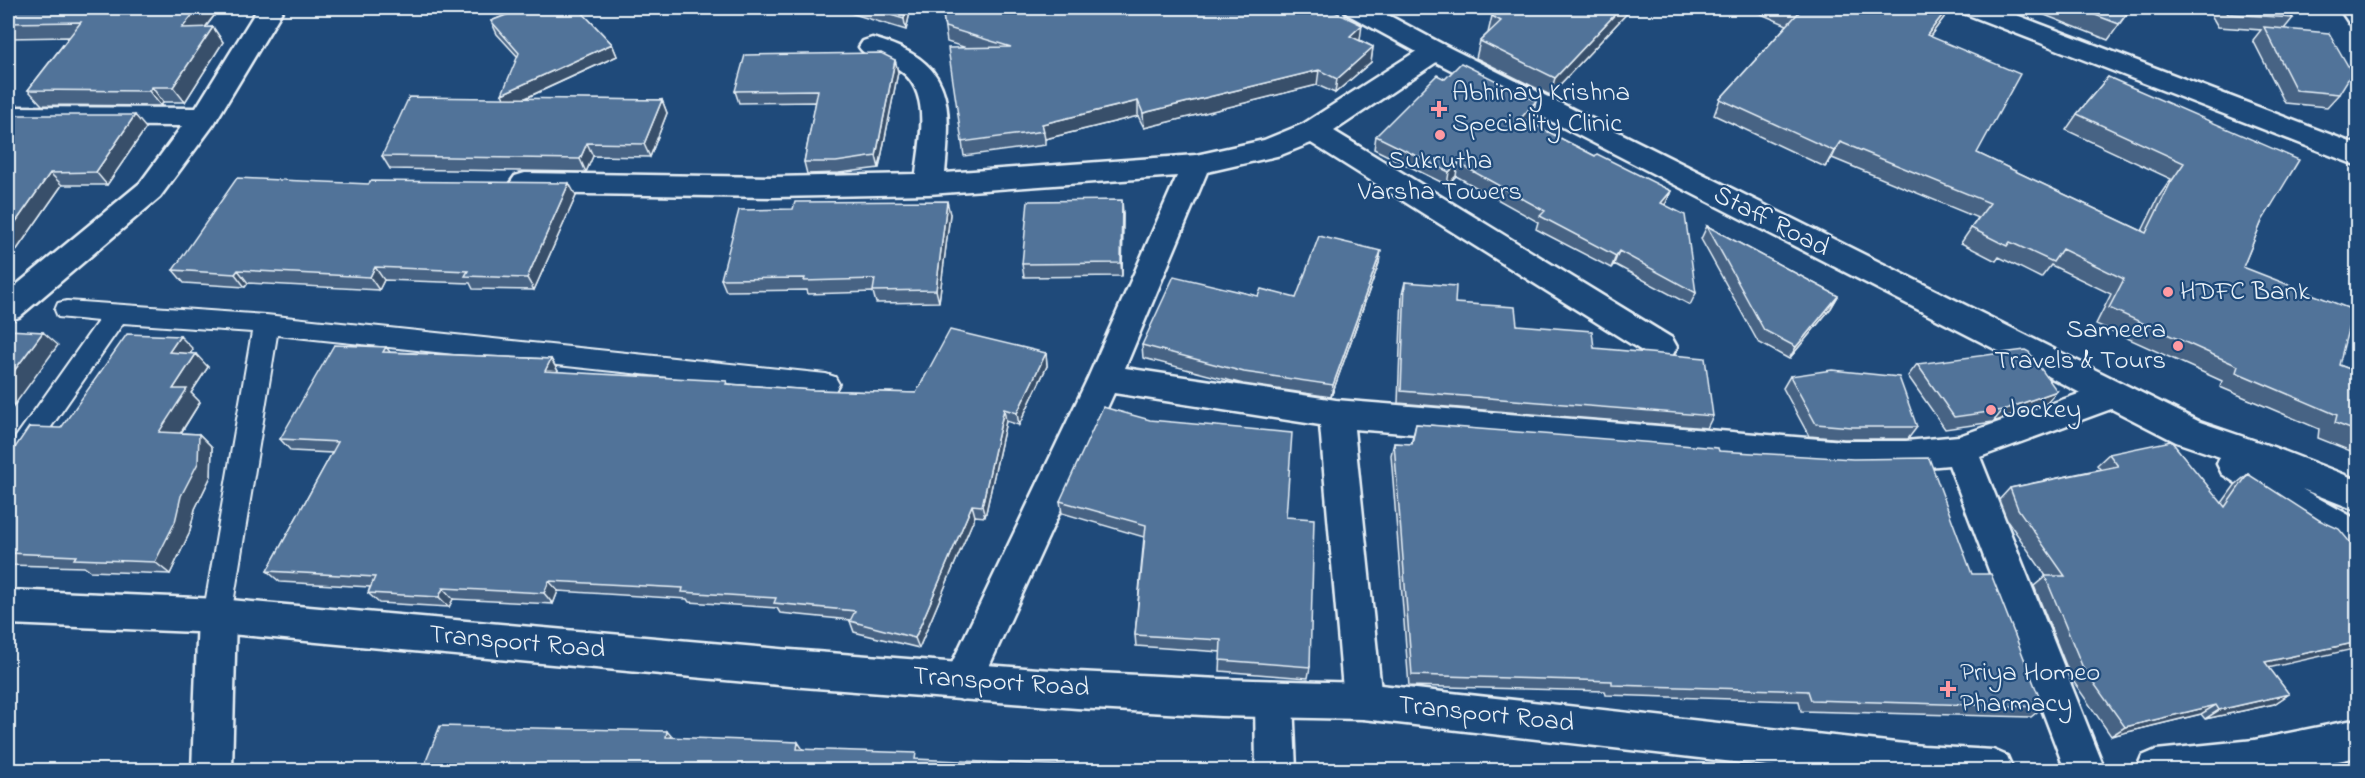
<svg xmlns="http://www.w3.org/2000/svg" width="2365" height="778" font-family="'Indie Flower',sans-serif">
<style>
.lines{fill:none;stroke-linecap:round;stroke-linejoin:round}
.lane-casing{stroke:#e8f1f8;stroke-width:4}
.street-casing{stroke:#e8f1f8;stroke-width:5}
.secondary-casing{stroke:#e8f1f8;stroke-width:5}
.lane{fill:#1f4a7a;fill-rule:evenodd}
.street{fill:#1f4a7a;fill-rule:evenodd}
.secondary{fill:#1f4a7a;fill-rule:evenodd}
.wall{fill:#466384;stroke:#e8f1f8;stroke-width:1.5}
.shaded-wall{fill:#39506b;stroke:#e8f1f8;stroke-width:1.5}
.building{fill:#517399;stroke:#e8f1f8;stroke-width:1.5}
.poi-dot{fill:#ff9aa2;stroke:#1f4a7a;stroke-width:2}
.labels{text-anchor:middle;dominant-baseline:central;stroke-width:4.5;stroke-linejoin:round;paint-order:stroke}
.poi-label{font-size:27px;fill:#e8f1f8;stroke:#1f4a7a;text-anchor:start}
.street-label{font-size:27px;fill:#e8f1f8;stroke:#1f4a7a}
</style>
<rect width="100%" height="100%" fill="#1f4a7a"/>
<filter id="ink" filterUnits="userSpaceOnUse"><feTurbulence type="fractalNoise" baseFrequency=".0167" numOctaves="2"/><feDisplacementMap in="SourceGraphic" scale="12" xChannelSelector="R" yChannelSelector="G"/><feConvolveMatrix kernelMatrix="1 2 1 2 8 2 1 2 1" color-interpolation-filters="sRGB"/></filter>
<g filter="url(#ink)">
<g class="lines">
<g class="lane-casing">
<path id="lane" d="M 67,301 L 266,315 L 826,374 L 835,377 L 839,384 L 835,391 L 826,394 L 277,335 L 231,616 L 227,625 L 217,629 L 207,625 L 203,616 L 252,332 L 123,323 L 17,476 L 8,479 L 8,448 L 98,321 L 58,317 L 55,310 L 58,303 Z"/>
</g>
<g class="street-casing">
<path id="street" d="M 258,8 L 284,8 L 214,124 L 160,197 L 19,317 L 8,321 L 8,292 L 140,183 L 182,126 L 8,125 L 8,107 L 196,108 Z
M 1962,8 L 1998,8 L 2358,145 L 2358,166 L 1966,14 Z
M 872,38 C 953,60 952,100 945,173 L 1196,155 L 1264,140 L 1303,124 L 1426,45 L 1435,42 L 1444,45 L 1448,51 L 1444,57 L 1334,131 L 1672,338 L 1677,347 L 1672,356 L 1661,360 L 1650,356 L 1311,143 L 1281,155 L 1207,172 L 1125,368 L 1336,400 L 1844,441 L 1906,441 L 1959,436 L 2113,382 L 2125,386 L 2130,395 L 2125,404 L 1980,457 L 2105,770 L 2065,770 L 1949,465 L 1906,469 L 1844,469 L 1354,429 L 1382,701 L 1377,714 L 1363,719 L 1349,714 L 1344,701 L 1320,425 L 1114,393 L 976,695 L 962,700 L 948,695 L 943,682 L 1088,378 L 1177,176 L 929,194 L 773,197 L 525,193 L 515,190 L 510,183 L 515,176 L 525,173 L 773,177 L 916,174 C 920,139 933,88 895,67 C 883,60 866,58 859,47 L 863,41 Z
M 217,599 L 230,604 L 236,616 L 232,770 L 192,770 L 198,616 L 204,604 Z
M 1274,683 L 1288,688 L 1293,701 L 1296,770 L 1256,770 L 1255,701 L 1260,688 Z"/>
</g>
<g class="secondary-casing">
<path id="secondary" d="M 1343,8 L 1375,8 L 1444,45 L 2200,422 L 2273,447 L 2358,480 L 2358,511 L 2302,489 L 2358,520 L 2358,553 L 2306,529 L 2222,474 L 2217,464 L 2220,457 L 2176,442 L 1426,57 L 1347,14 Z
M 2339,8 L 2358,8 L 2358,25 L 2349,23 Z
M 8,590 L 219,599 L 790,650 L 1077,672 L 1220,679 L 1363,683 L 1923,746 L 1993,750 L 2007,756 L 2013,770 L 1803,770 L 1363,719 L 1220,716 L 1077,708 L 790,686 L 219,633 L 8,624 Z
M 2358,719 L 2358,757 L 2292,770 L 2136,770 L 2142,756 L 2156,750 L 2254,740 Z"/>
</g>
<use href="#lane" class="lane"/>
<use href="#street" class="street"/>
<use href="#secondary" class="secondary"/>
</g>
<path class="wall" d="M 8,8 L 220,8 L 205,28 L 213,27 L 223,42 L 185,102 L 163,102 L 161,106 L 42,105 L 28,90 L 69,37 L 8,38 Z
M 501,8 L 578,8 L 612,44 L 617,56 L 524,99 L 662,100 L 667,113 L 650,157 L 593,156 L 586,172 L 390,169 L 382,156 L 504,99 L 518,57 L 497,34 L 491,21 L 506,15 Z
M 834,8 L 911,8 L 906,30 Z
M 942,8 L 1305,11 L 1373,47 L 1371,62 L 1335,93 L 1317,85 L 1144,128 L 1138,116 L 1045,139 L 1045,145 L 964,156 L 962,142 L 967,48 L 947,42 Z
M 1501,8 L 1632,8 L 1550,95 L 1476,58 L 1480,41 L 1488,33 L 1492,16 Z
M 1747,8 L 1951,8 L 1930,36 L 1977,153 L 2142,231 L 2158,198 L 2171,179 L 2066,130 L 2077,114 L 2108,77 L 2262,221 L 2243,267 L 2339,365 L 2358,372 L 2358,454 L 2318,438 L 2319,429 L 2220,387 L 2222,381 L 2096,324 L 2111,294 L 2051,265 L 2041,278 L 1999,257 L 1996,261 L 1961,243 L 1978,218 L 1832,158 L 1825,167 L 1714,115 L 1720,99 L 1787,25 Z
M 2027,8 L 2131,8 L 2108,40 Z
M 2207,8 L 2286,8 L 2293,18 L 2284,29 L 2339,94 L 2327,107 L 2285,103 L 2253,40 L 2261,30 L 2218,27 Z
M 895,60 L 898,72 L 879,168 L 839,173 L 807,174 L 804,162 L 816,102 L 739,103 L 735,91 Z
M 1445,79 L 1536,101 L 1533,114 L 1527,121 L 1595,156 L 1671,191 L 1665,205 L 1696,293 L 1690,305 L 1614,264 L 1611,268 L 1536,229 L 1538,222 L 1456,176 L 1447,185 L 1374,149 L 1376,136 Z
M 8,118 L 146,128 L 107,185 L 62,185 L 13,255 L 8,256 Z
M 576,196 L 534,290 L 473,289 L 470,283 L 384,280 L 379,290 L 248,283 L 245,287 L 184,283 L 173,270 Z
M 1123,213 L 1122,276 L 1024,277 L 1022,264 Z
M 950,214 L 939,302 L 876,303 L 873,292 L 808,294 L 807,290 L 726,291 L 721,279 Z
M 1707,226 L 1838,296 L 1831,308 L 1789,359 L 1758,342 L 1701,239 Z
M 1379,263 L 1331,397 L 1243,384 L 1143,358 L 1142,345 L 1258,296 L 1296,298 Z
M 1405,282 L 1455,303 L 1517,325 L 1594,348 L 1713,416 L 1707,428 L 1398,403 L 1402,294 Z
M 386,347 L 390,352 L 551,359 L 558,371 L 558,372 L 813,390 L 916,393 L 1046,353 L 1047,366 L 1019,425 L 1006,421 L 985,517 L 975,516 L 919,648 L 854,632 L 850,621 L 850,620 L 780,613 L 777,608 L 689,602 L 687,599 L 558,591 L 553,604 L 453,599 L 449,607 L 379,603 L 368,593 L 370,587 L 280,582 L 267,571 L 332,453 L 291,451 L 280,439 Z
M 193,349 L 190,353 L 208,367 L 191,393 L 200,402 L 181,433 L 199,434 L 212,447 L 211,476 L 195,509 L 189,534 L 170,574 L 90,571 L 84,567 L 8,565 L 8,458 L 61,428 Z
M 1917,364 L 2047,403 L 1993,422 L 1945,429 L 1908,376 Z
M 1790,376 L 1917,427 L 1908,439 L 1844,439 L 1809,436 L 1783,388 Z
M 1416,424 L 1719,451 L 1972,574 L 2043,707 L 2031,717 L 1801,711 L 1799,701 L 1606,695 L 1605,691 L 1409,686 L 1391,455 L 1394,443 L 1411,444 Z
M 2109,454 L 2222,503 L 2235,485 L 2248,474 L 2269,668 L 2289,694 L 2274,704 L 2205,719 L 2201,714 L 2111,736 L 2071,678 L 2034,586 L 2046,576 L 2007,520 L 1999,500 L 2010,488 L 2100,469 L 2097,465 Z
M 1060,501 L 1286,517 L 1310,667 L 1308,678 L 1220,671 L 1221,652 L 1136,646 L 1135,635 L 1144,537 L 1062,513 Z"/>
<path class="shaded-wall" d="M 198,8 L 220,8 L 193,43 L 182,28 Z
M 906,8 L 911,8 L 906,30 L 904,19 Z
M 1052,8 L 1074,8 L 1044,14 Z
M 1621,8 L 1632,8 L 1550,95 L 1555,78 Z
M 1948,8 L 1951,8 L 1919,51 L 1927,35 Z
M 1362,25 L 1360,40 L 1348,51 L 1350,36 Z
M 213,27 L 223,42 L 185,102 L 173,87 Z
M 612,44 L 617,56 L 508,106 L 502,94 Z
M 1373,47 L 1371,62 L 1335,93 L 1337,79 Z
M 895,60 L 898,72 L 879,168 L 876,156 Z
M 1319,70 L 1317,85 L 1144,128 L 1143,113 Z
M 152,87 L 163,102 L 161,106 L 149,91 Z
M 662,100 L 667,113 L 650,157 L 644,144 Z
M 1138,101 L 1138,116 L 1045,139 L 1042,124 Z
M 1536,101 L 1533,114 L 1518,131 L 1521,118 Z
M 135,115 L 146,128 L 107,185 L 96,172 Z
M 1840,142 L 1832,158 L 1825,167 L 1834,151 Z
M 587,143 L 593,156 L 586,172 L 580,159 Z
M 1458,163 L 1456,176 L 1447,185 L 1449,172 Z
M 50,173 L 62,185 L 13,255 L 8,250 L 8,233 Z
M 569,183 L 576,196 L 534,290 L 527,278 Z
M 1671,191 L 1666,203 L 1656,215 L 1661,203 Z
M 1122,200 L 1123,213 L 1122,276 L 1121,263 Z
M 947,201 L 950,214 L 939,302 L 936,290 Z
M 1381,251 L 1379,263 L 1331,397 L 1333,385 Z
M 1619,251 L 1614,264 L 1611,268 L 1616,256 Z
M 375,267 L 384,280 L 379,290 L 370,277 Z
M 238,270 L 248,283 L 245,287 L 235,274 Z
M 1838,296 L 1831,308 L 1789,359 L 1796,347 Z
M 43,332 L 58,345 L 8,414 L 8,379 Z
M 180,336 L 193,349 L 182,366 L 169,352 Z
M 1046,353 L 1047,366 L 1019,425 L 1017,413 Z
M 196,354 L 208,367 L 191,393 L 200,402 L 173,445 L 159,432 L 173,389 Z
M 551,359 L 558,371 L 553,384 L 545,371 Z
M 2057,391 L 2047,403 L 1993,422 L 2003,410 Z
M 1004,409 L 1006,421 L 985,517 L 982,506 Z
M 199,434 L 212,447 L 211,476 L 195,509 L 189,534 L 170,574 L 155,562 Z
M 8,435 L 12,439 L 8,445 Z
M 972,505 L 975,516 L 919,648 L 915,638 Z
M 549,581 L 558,591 L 553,604 L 544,593 Z
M 443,588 L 453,599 L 449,607 L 439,597 Z
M 2358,642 L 2358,648 L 2250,672 L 2265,662 Z
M 2289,694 L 2274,704 L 2205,719 L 2219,710 Z
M 2216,705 L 2201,714 L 2111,736 L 2125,727 Z
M 667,731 L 677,743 L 666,737 Z
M 798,742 L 806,754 L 797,749 Z"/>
<path class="building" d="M 8,8 L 198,8 L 182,28 L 213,27 L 173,87 L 152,87 L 149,91 L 28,90 L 81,22 L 8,23 Z
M 504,8 L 578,8 L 612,44 L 502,94 L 519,53 L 491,21 L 509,14 Z
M 867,8 L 906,8 L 904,19 Z
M 942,8 L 1052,8 L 1044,14 L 1065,8 L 1300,8 L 1305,11 L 1310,8 L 1327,8 L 1362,25 L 1350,36 L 1373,47 L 1337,79 L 1319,70 L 1143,113 L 1138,101 L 1042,124 L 1044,131 L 962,142 L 948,48 L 1011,47 L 945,27 Z
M 1501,8 L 1621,8 L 1555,78 L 1480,41 L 1501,21 L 1492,16 Z
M 1791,8 L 1948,8 L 1927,35 L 2020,74 L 1977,153 L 2146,233 L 2171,182 L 2184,163 L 2077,114 L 2108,77 L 2299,160 L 2262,221 L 2243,267 L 2353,310 L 2339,365 L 2358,372 L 2358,432 L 2335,423 L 2337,415 L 2236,372 L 2238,366 L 2109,308 L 2124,279 L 2062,249 L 2053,262 L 2010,242 L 2007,246 L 1971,228 L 1990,203 L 1840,142 L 1834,151 L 1720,99 L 1800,11 Z
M 2077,8 L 2131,8 L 2119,24 Z
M 2224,8 L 2286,8 L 2293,18 L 2228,14 Z
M 2264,27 L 2329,33 L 2352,73 L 2339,94 L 2296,90 Z
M 881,53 L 895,60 L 876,156 L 836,162 L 804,162 L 818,90 L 735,91 L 745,55 Z
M 1461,63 L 1536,101 L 1521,118 L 1595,156 L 1597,154 L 1671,191 L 1661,203 L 1685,215 L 1696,293 L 1619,251 L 1616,256 L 1540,216 L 1545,211 L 1458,163 L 1449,172 L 1376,136 L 1437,75 L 1445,79 Z
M 409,97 L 662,100 L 644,144 L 587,143 L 580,159 L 382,156 Z
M 13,115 L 135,115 L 96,172 L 50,173 L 8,233 L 8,118 L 11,118 Z
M 237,178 L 369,184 L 370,181 L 569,183 L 527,278 L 465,276 L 468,271 L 375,267 L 370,277 L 238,270 L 235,274 L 173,270 Z
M 1122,200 L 1121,263 L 1022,264 L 1028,201 Z
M 947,201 L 936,290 L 873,291 L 875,279 L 804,281 L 805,278 L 721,279 L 739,210 L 793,209 L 795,202 Z
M 1707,226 L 1838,296 L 1796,347 L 1764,330 Z
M 1319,236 L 1381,251 L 1333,385 L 1244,372 L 1142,345 L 1174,276 L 1258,296 L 1261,289 L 1296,298 Z
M 1405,282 L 1456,286 L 1455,303 L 1515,307 L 1517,325 L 1592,331 L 1594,348 L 1705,358 L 1713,416 L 1401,391 Z
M 8,330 L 43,332 L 8,379 Z
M 950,330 L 1046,353 L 1017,413 L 1004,409 L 982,506 L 972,505 L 915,638 L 850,621 L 855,611 L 774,603 L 776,598 L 682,592 L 683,588 L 549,581 L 544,593 L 443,588 L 439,597 L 368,593 L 375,577 L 267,571 L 338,442 L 280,439 L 334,345 L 386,347 L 383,352 L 551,359 L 545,371 L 727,381 L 726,384 L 813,390 L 916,393 Z
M 127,334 L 180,336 L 169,352 L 196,354 L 173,389 L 187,389 L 159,432 L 199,434 L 198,463 L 181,496 L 175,522 L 155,562 L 74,559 L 76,556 L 8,553 L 8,458 L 29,427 L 61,428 Z
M 2025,350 L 2029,352 L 2057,391 L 2003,410 L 1954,417 L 1917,364 Z
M 1832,370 L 1899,377 L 1917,427 L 1852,427 L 1816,424 L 1790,376 Z
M 1103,407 L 1150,420 L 1292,433 L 1286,517 L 1314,519 L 1310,667 L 1220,660 L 1221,640 L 1135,635 L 1146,525 L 1060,501 Z
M 1416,424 L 1718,448 L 1719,451 L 1853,459 L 1929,458 L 1972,574 L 1991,574 L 2043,707 L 1811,700 L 1808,691 L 1612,685 L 1612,681 L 1412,675 L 1394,443 L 1412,444 Z
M 2171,441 L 2225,507 L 2248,474 L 2319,520 L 2339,529 L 2358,552 L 2358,642 L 2265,662 L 2289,694 L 2219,710 L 2216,705 L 2125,727 L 2083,668 L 2045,576 L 2065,576 L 2018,509 L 2010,488 L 2118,466 L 2109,454 Z
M 440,726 L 667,731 L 666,737 L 798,742 L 797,749 L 916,753 L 915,759 L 1196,771 L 422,771 Z"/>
</g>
<g class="poi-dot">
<path d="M1436 100h6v6h6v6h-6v6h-6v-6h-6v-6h6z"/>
<circle cx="1440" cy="135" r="6"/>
<circle cx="2168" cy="292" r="6"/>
<circle cx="2178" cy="346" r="6"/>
<circle cx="1991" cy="410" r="6"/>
<path d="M1945 680h6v6h6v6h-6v6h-6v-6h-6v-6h6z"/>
</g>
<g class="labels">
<g class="poi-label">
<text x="1452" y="93">Abhinay Krishna<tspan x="1452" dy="31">Speciality Clinic</tspan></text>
<text x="1440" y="161" text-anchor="middle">Sukrutha<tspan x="1440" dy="31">Varsha Towers</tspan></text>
<text x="2180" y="292">HDFC Bank</text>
<text x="2166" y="330" text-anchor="end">Sameera<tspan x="2166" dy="31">Travels &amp; Tours</tspan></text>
<text x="2003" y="410">Jockey</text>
<text x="1960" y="673">Priya Homeo<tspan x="1960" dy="31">Pharmacy</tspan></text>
</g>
<g class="street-label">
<text transform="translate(1771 222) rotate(27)">Staff Road</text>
<text transform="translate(517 643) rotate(5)">Transport Road</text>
<text transform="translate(1001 683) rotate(4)">Transport Road</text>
<text transform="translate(1486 715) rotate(6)">Transport Road</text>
</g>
</g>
<rect width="2365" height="778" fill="none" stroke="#1f4a7a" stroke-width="30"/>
<rect x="15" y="15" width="2335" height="748" fill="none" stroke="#e8f1f8" stroke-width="2" filter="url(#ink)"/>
</svg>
